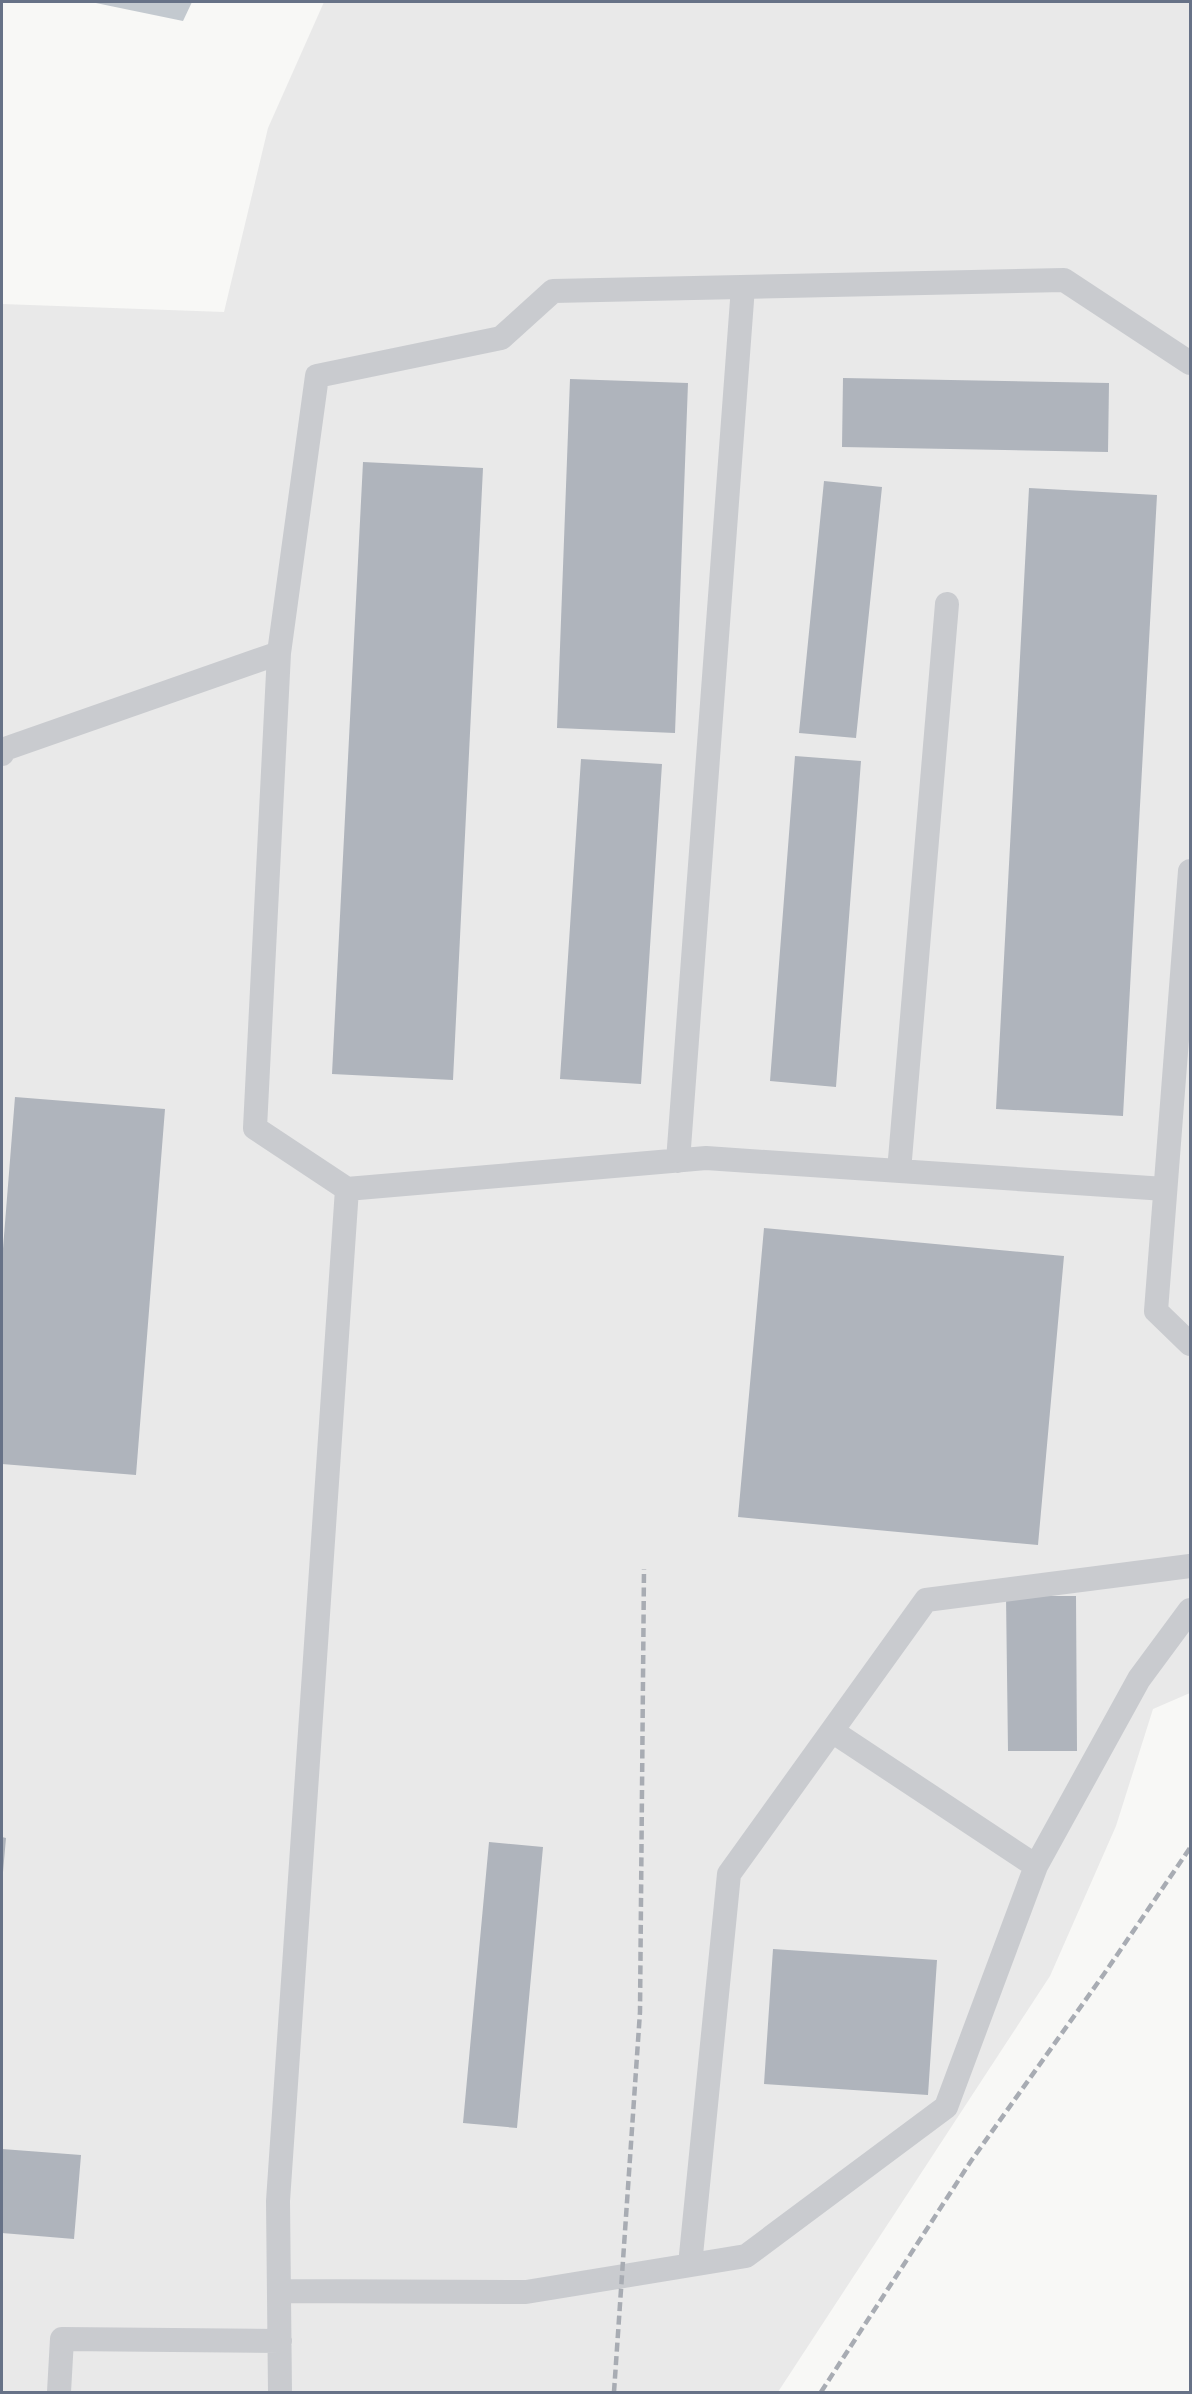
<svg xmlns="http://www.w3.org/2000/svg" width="1192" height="2394" font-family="'Open Sans',sans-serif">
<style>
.built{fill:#e9e9e9}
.water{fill:#c3c9cf}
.building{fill:#afb4bc}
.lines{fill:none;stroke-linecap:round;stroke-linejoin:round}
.lane{stroke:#c9cbcf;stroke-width:24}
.rail{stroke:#a8acb3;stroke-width:4.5;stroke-dasharray:9 4.5;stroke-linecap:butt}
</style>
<rect width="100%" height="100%" fill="#f8f8f6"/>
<path class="built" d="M 324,2 L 1190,2 L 1190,1693 L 1153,1709 L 1116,1826 L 1050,1976 L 778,2392 L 2,2392 L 2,304 L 224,312 L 268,128 Z"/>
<path class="water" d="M 91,2 L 192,2 L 183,21 Z"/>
<path class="building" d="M 843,378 L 1109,383 L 1108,452 L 842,447 Z
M 570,379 L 688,383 L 675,733 L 557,728 Z
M 363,462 L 483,468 L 453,1080 L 332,1074 Z
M 824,481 L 882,487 L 856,738 L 799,733 Z
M 1029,488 L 1157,495 L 1123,1116 L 996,1109 Z
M 795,756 L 861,761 L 836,1087 L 770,1081 Z
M 581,759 L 662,764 L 641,1084 L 560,1079 Z
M 15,1097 L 165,1109 L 136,1475 L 2,1464 L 2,1261 Z
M 764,1228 L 1064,1256 L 1038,1545 L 738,1517 Z
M 1006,1596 L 1076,1596 L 1077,1751 L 1008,1751 Z
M 2,1837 L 6,1838 L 3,1872 L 2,1872 Z
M 489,1842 L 543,1847 L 517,2128 L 463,2123 Z
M 773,1949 L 937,1960 L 928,2095 L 764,2084 Z
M 2,2149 L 81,2155 L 74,2239 L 2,2233 Z"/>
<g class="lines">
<path class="lane" d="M 279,653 L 317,376 L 501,338 L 553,291 L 1064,280 L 1190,363
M 2,754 L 2,750 L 279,653 L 255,1128 L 347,1189 L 706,1158 L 1165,1189
M 1190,871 L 1156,1311 L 1190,1344
M 678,1161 L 743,287
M 899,1171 L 947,604
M 832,1731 L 1036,1866
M 690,2265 L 729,1874 L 926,1600 L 1190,1566
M 279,2291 L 526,2292 L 746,2256 L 946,2107 L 1036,1866 L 1139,1679 L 1190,1610
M 59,2392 L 62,2339 L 280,2341
M 280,2392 L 278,2201 L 347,1189"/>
<path class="rail" d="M 614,2392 L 640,2012 L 644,1569
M 821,2392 L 971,2161 L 1104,1974 L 1190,1848"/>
</g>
<rect width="1192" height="2394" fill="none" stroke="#677287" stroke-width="6"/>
</svg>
